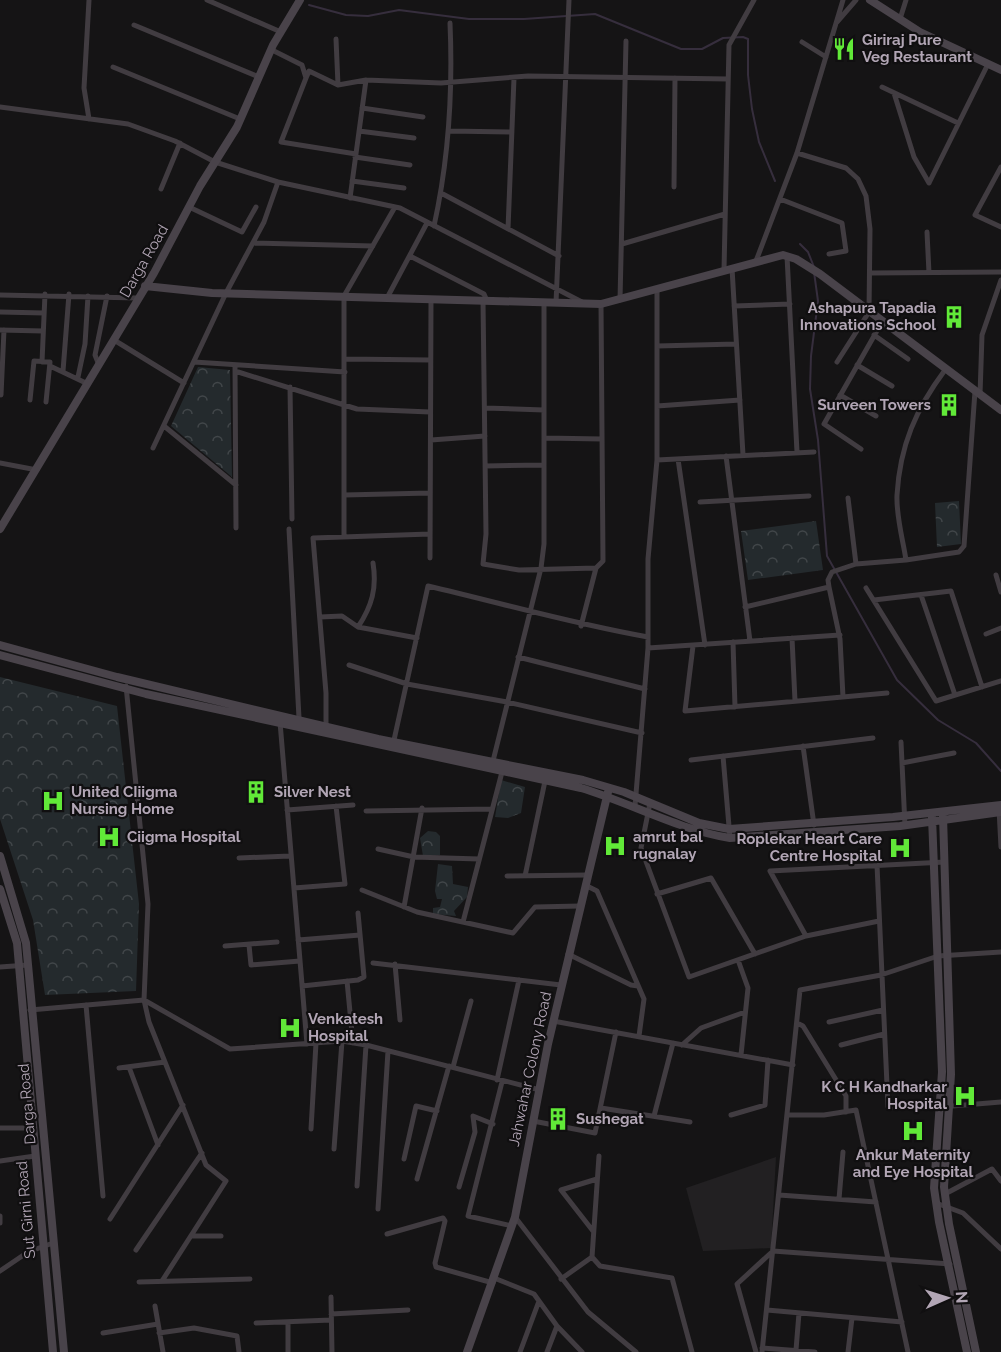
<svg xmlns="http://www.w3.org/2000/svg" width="1001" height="1352" font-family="Raleway,sans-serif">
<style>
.built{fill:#222022}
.park{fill:url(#park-crowns)}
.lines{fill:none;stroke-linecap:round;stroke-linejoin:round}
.stream{stroke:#362e3d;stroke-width:2}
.street{stroke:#413c41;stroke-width:5}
.secondary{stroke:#49434a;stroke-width:8}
.labels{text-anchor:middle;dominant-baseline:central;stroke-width:4.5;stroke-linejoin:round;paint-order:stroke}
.poi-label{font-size:15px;font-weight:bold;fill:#b2a6b5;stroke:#100f10;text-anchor:start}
.street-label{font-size:15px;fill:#b2a6b5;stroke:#100f10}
</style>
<defs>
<pattern id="park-crowns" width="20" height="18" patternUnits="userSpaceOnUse" patternTransform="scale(1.5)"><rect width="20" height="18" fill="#242a2d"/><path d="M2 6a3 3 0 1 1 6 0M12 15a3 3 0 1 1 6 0" fill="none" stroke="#414649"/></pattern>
</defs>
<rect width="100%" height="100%" fill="#151415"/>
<path class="built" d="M 776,1157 L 771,1248 L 703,1251 L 686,1188 Z"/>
<path class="park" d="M 198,367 L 230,370 L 232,477 L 171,426 Z
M 959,501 L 961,544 L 937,547 L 935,503 Z
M 816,521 L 823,570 L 748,580 L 741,531 Z
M 0,677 L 117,706 L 139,904 L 136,991 L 45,995 L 33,920 L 0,819 Z
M 501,780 L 525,787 L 521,813 L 508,818 L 495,817 Z
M 428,831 L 436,832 L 440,836 L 440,855 L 423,856 L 420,838 Z
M 438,864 L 452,866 L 453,884 L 468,887 L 467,897 L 454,911 L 456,916 L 433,914 L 433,908 L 440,907 L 442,899 L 437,899 L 435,891 Z"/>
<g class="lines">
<path class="stream" d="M 309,5 L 346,15 L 368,16 L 399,10 L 469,19 L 524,19 L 595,14 L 681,49 L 702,49 L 723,38 L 743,37 L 748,39 L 748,75 L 752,109 L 759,142 L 775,181
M 800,244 L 808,252 L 814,267
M 814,272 L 818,301 L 811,356 L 810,389 L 818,440 L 827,556 L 897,680 L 938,720 L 976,743 L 1001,771"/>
<path class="street" d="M 89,0 L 84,88 L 89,119
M 207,0 L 281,32
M 900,19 L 906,0
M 837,22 L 856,0
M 134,25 L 259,77
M 336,39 L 338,85
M 802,42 L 826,57
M 272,50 L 302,65 L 306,78 L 309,71 L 338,85 L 366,80 L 441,83 L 528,76 L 728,79
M 113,67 L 240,119
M 306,78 L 281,142 L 356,154
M 882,87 L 958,123
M 894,93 L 914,157 L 929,183
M 0,107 L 128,124 L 175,141 L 215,162 L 278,182 L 400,208 L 582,302
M 362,108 L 423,117
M 359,131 L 414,138
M 449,131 L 512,132
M 797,153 L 846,168 L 858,179 L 866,196 L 870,229 L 869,312 L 837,362
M 355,157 L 410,165
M 1001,167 L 975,215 L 1001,227
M 352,181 L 404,188
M 929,183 L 988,64
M 674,187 L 675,78
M 161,189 L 180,143
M 441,193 L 559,256
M 350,198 L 366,80
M 780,199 L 842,223 L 846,251 L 829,254
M 189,207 L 242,232 L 256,207
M 434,226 C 449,158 453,92 450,23
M 508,229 L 514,78
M 927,232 L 929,273
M 253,243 L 373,246
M 622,244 L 725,214
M 410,256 L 484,294 L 487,301
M 787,256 L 797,452
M 756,261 L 797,153 L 843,0
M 732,268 L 743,455
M 724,270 L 729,45 L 754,0
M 871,273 L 1001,272
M 0,295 L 138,298
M 387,298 L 427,223
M 620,300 L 626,41
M 483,301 L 486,534 L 483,564 L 519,570 L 596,568 L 603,561 L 601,304
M 556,303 L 569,0
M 734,306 L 790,304
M 0,312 L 44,313
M 0,330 L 43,331
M 874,335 L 908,359
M 114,340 L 184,383
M 657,346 L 736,344
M 345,359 L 430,360
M 42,362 L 45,294
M 194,362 L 345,372
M 99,365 L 95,355 L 107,296
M 235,365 L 236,528
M 857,365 L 892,386
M 50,366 L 88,384
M 63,371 L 69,294
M 235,371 L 357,409 L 430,412
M 78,377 L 85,344 L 88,296
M 290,387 L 292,519
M 1,395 L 4,330
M 840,395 L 876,416
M 980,395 L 982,335 L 1001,280
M 30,400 L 34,361 L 50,362 L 46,402
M 657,406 L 740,400
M 485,408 L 544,410
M 164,426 L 236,485
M 544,438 L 602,439
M 431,440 L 485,436
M 153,448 L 226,293 L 264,222 L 278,182
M 861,449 L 824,424 L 882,322
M 726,456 L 750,641
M 678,459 L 705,645
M 657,460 L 814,452
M 0,463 L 37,470
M 485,466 L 544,465
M 344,495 L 430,493
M 848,498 L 856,564 L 906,560 L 959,552 L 964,546 L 975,391
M 700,502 L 809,496
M 289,529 L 299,718
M 344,536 L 344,296 L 395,207
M 430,558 L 431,299
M 906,560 C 903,540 896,516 897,495 C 900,445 916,409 945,370
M 996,575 L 1001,592
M 829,587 L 828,580 L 832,572 L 856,564
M 866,588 L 936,701 L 1001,681
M 921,595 L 955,695
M 874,600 L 951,591 L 982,687
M 745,607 L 829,587 L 840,639 L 843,697
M 320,617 L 342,616 L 358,627 L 417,638
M 581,626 L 596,568
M 358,627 C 372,606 377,588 373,563
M 986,634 L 1001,628
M 792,638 L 795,701
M 733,642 L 735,707
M 693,646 L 685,711 L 887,693
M 648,648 L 840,635
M 518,657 L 645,689
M 349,665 L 407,684 L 507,702 L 642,733
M 126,686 L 148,904 L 144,1000 L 149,1022 L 206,1165 L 226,1181 L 162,1281
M 280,722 L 307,1044
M 326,725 L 326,693 L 313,538 L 430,534
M 394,740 L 428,586 C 501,603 573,624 648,637
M 901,742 L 905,826
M 803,746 L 814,825
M 723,756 L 730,838
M 691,760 L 873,738
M 493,761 L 541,568 L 544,544 L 544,303
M 902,763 L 954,753
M 650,803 L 641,848 L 689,977 L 806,936 L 879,921
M 635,806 L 648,648 L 648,559 L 657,460 L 657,291
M 999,809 L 1001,847
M 287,810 L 353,805
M 366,811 L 492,809
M 378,849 L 414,857 L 479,859
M 239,858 L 290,856
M 877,865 L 888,1107 L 940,1107 L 1001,1102
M 507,876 L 587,875
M 525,876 L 545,781
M 585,885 L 597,891 L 644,999 L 639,1036
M 294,888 L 345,884 L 336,806
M 362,890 L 417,912 L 513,933 L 535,907 L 580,906
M 657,894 L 711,878 L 755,954
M 404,907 L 422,808
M 463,922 L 502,772
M 806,936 L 770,871 L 945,862
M 298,940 L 360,935
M 249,945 L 251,965 L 300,961
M 225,946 L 277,942
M 568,954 L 631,985 L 638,986
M 738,960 L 748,988 L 741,1055
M 373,963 L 561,985
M 395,964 L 400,1020
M 0,967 L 28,965
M 347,981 L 353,1043
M 302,986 L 358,980 L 364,977 L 358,913
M 86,1005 L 103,1196
M 30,1010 L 144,1000 L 230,1049 L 342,1041 L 366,1045 L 540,1090
M 553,1021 L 793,1065
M 829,1022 L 883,1010
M 797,1023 L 803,1026 L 846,1096 L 846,1112
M 682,1045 L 701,1028 L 745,1012
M 841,1045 L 884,1034
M 129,1067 L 158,1145
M 453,1067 L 471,1001
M 119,1068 L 165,1062
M 497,1080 L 519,980
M 502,1082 L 468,1216 L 512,1226
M 601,1108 L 690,1122
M 731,1115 L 765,1105 L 768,1060
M 788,1115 L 824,1115 L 856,1110 L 908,1352
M 654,1116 L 673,1043
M 533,1121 L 595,1133 L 616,1032
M 0,1128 L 33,1128
M 311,1129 L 316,1043
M 334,1149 L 342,1041
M 404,1159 L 416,1106 L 437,1111
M 0,1161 L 35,1156
M 417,1179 L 449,1066
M 357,1186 L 366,1045
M 459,1187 L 475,1132 L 473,1116 L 493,1124
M 945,1194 L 992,1169 L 1001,1181
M 779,1195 L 876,1202
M 839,1199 L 843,1152
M 936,1203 L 963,1213 L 1001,1249
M 378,1209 L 388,1051
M 0,1216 L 0,1223
M 515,1217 L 588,1312 L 636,1352
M 110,1219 L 183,1105
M 593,1231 L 561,1190 L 597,1179
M 387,1234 L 443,1218 L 445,1221 L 435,1263 L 436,1267 L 493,1283
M 191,1236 L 221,1236
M 136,1250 L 202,1153
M 592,1257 L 600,1266 L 672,1278 L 692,1352
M 0,1271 L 28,1252 L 53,1243
M 494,1278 L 534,1294 L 557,1326 L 582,1352
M 561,1279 L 592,1257 L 599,1156
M 139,1282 L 250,1279
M 331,1297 L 332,1352
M 155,1306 L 163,1352
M 767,1310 L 902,1322
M 331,1314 L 408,1310
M 288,1322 L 288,1352
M 256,1323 L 331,1320
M 103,1333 L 158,1324
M 159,1333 L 194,1328 L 237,1336 L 239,1352
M 762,1348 L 815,1352
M 796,1350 L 799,1313
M 520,1352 L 539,1301
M 547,1352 L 557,1326
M 756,1352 L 737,1284 L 773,1251 L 950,1264
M 762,1352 L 800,990 L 881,975 L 938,956 L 1001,952
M 848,1352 L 852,1318"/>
<path class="secondary" d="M 870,0 L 920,32 L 1001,70
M 145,286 L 212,293 L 601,304 L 783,255 L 796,259 L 820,274 L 1001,410
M 0,529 L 154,273 L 200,186 L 237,127 L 273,45 L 300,0
M 0,645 L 117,677 L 378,739 L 583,780 L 624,792 L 699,823 L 729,829 L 893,817 L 1001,805
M 0,655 L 146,694 L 581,788 C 631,803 679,830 730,838 L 900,826 L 1001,812
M 943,816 L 951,1074 L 944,1187 L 949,1224 L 976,1352
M 932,817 L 942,1072 L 934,1188 L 939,1222 L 967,1352
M 0,856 L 26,943 L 64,1352
M 0,889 L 17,943 L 53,1352
M 467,1352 L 515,1217 L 548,1044 L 608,792"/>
</g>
<defs>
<g id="restaurant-bare" transform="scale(1.8)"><path d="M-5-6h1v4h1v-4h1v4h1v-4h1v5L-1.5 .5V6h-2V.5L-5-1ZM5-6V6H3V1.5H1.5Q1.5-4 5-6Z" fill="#61e938" stroke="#100f10" stroke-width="2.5" paint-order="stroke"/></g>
<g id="building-bare" transform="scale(1.8)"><path d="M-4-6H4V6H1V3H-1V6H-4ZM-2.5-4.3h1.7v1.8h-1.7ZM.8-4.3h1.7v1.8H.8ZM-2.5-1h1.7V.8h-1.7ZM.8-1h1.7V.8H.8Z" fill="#61e938" stroke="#100f10" stroke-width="2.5" paint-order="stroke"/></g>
<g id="hospital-bare" transform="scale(1.8)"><path d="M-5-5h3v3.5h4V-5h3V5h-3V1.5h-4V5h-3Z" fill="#61e938" stroke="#100f10" stroke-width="2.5" paint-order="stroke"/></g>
</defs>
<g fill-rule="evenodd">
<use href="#restaurant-bare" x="844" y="49"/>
<use href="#building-bare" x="954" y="317"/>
<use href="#building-bare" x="949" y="405"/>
<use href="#building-bare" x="256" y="792"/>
<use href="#hospital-bare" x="53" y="801"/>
<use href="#hospital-bare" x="109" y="837"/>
<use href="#hospital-bare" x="615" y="846"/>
<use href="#hospital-bare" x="900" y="848"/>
<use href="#hospital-bare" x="290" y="1028"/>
<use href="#hospital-bare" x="965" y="1096"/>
<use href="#building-bare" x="558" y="1119"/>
<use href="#hospital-bare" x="913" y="1131"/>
</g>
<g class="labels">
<g class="poi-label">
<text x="862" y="40">Giriraj Pure<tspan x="862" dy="17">Veg Restaurant</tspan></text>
<text x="936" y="308" text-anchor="end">Ashapura Tapadia<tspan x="936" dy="17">Innovations School</tspan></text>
<text x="931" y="405" text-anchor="end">Surveen Towers</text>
<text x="71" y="792">United CIiigma<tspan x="71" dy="17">Nursing Home</tspan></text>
<text x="274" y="792">Silver Nest</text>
<text x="127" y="837">Ciigma Hospital</text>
<text x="633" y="837">amrut bal<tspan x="633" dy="17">rugnalay</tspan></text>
<text x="882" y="839" text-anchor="end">Roplekar Heart Care<tspan x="882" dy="17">Centre Hospital</tspan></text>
<text x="308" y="1019">Venkatesh<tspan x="308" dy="17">Hospital</tspan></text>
<text x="947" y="1087" text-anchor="end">K C H Kandharkar<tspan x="947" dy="17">Hospital</tspan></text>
<text x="576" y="1119">Sushegat</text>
<text x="913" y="1155" text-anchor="middle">Ankur Maternity<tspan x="913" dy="17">and Eye Hospital</tspan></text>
</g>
<g class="street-label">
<text transform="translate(144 261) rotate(-60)">Darga Road</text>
<text transform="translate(530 1069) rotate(-78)">Jahwahar Colony Road</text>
<text transform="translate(27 1104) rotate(-95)">Darga Road</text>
<text transform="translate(26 1210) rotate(-95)">Sut Girni Road</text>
</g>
</g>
<g transform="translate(947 1298) rotate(87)" stroke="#100f10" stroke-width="4.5" paint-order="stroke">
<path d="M0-4.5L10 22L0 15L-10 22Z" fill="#b2a6b5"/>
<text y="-9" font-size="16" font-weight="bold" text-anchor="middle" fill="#b2a6b5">N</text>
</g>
</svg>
